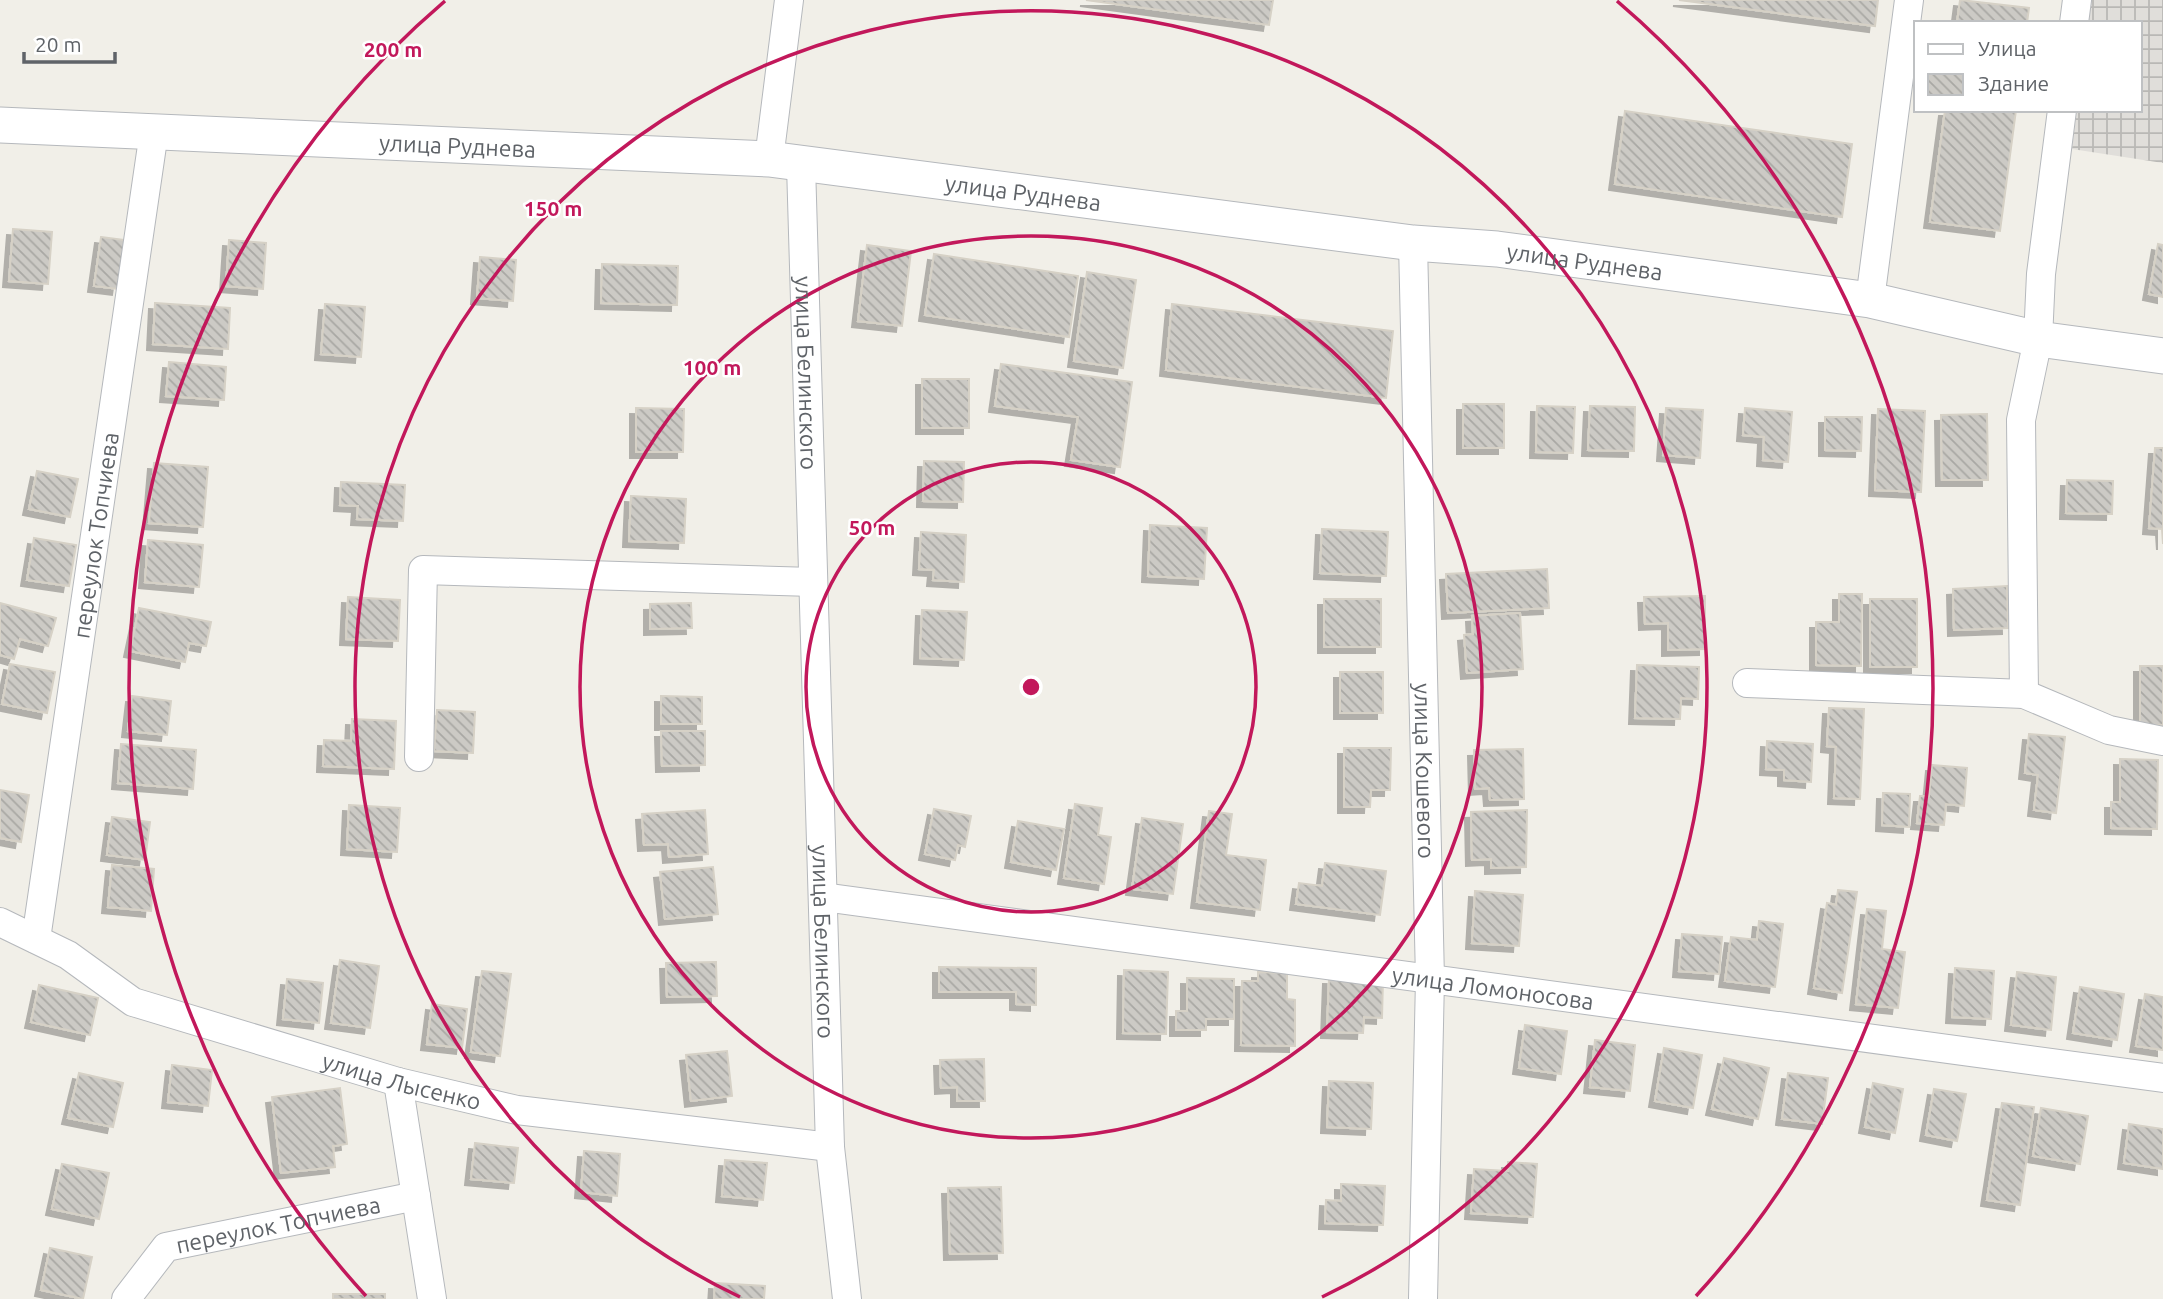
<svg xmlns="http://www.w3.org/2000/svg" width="2163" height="1299" font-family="Ubuntu,sans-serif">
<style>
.industrial{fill:url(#industrial-grid)}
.building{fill:url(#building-back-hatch);stroke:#d6d1c6;stroke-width:2;filter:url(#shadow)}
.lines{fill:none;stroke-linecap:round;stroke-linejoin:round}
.minor-casing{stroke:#b5b8bc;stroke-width:30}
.tertiary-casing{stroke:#b5b8bc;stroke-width:37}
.minor{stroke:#fff;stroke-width:28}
.tertiary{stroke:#fff;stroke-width:35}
.ring{fill:none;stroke:#c2185b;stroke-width:3.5}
.labels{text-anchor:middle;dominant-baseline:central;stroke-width:5;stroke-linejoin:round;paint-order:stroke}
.street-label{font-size:23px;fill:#5f6368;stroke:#fff}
.centre{fill:#c2185b;stroke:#fff;stroke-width:3.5}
.ring-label{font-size:21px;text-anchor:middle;font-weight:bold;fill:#c2185b;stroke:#fff;stroke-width:5;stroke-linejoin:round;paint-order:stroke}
</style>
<defs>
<pattern id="industrial-grid" width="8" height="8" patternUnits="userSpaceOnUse" patternTransform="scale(1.75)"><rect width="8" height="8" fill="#e0deda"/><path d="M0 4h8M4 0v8" fill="none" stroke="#b9b8b5"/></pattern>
<pattern id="building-back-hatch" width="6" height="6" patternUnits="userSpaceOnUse" patternTransform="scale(1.75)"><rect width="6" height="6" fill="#cccac5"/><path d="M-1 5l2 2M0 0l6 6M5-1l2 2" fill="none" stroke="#a9a8a4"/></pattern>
<filter id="shadow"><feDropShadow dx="-6" dy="6" stdDeviation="0" flood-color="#0004"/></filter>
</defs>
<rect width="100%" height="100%" fill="#f1efe8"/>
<path class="industrial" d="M 2091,0 L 2163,0 L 2163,163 L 2072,149 L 2077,110 L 2140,110 L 2140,23 L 2088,23 Z"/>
<path class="building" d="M 1086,0 L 1273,0 L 1269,25 Z
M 1679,0 L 1878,0 L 1875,26 Z
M 1960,0 L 2029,8 L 2027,23 L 1957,23 Z
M 1945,110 L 2016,110 L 2000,231 L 1930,222 Z
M 1625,111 L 1852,144 L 1842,217 L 1615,184 Z
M 13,229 L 52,232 L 48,284 L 9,281 Z
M 101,237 L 125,240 L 118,289 L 94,286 Z
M 229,240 L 266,243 L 263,289 L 226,286 Z
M 2158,244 L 2163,245 L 2163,297 L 2149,294 Z
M 867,245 L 911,251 L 902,326 L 858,321 Z
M 934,254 L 1078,276 L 1069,337 L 925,315 Z
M 480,257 L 516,260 L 513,301 L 477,298 Z
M 602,264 L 678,266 L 677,305 L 601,303 Z
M 1087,272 L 1136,280 L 1123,368 L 1074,361 Z
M 155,303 L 230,308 L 228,349 L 153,344 Z
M 325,304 L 365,307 L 361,357 L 321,354 Z
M 1172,304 L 1393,331 L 1386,398 L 1166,370 Z
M 169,362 L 226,367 L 224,400 L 166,396 Z
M 1001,364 L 1132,382 L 1120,467 L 1071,460 L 1078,417 L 995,406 Z
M 922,379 L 969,379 L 969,428 L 922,428 Z
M 1463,404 L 1504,404 L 1504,448 L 1463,448 Z
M 1537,406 L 1575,407 L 1573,453 L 1536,452 Z
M 1590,406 L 1635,407 L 1634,451 L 1588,450 Z
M 636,408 L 684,409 L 683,452 L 636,452 Z
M 1666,408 L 1703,410 L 1700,458 L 1663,455 Z
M 1745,408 L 1792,412 L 1788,462 L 1763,460 L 1764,437 L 1743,435 Z
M 1878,409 L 1925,411 L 1921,492 L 1875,490 Z
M 1987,414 L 1988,480 L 1942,480 L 1941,415 Z
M 1825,417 L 1862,417 L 1861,451 L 1825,450 Z
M 2155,448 L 2163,448 L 2163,544 L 2162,529 L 2149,528 Z
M 924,461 L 964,462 L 963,502 L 923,501 Z
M 154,463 L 208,467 L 203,527 L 149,523 Z
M 37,471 L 78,479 L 70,517 L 29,509 Z
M 2067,480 L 2113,481 L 2112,514 L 2066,513 Z
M 341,482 L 405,485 L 403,521 L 357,519 L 358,506 L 340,505 Z
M 631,496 L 686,499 L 684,543 L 629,541 Z
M 1150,525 L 1207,528 L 1204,579 L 1148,576 Z
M 1322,529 L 1388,532 L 1386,576 L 1320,573 Z
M 921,532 L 966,535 L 964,582 L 933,580 L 934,570 L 919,569 Z
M 34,538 L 76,545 L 69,586 L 27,580 Z
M 148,540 L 203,545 L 199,587 L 145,582 Z
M 1547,569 L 1549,608 L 1448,613 L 1446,574 Z
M 2007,586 L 2008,628 L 1954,630 L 1953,589 Z
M 1839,594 L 1862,594 L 1861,666 L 1816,665 L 1816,622 L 1839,622 Z
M 1705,596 L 1705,649 L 1668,650 L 1668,623 L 1645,624 L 1644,597 Z
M 348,597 L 400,600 L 398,641 L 346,639 Z
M 1324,599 L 1381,599 L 1381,647 L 1324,647 Z
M 1870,599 L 1917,599 L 1917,667 L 1870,667 Z
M 0,603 L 56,618 L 48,646 L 20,639 L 14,659 L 0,655 Z
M 691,603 L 692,628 L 650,629 L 650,604 Z
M 139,608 L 211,622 L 206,646 L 189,643 L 185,662 L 130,651 Z
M 922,610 L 967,612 L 964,660 L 920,658 Z
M 1520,613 L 1523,669 L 1467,673 L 1464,635 L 1473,634 L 1472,616 Z
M 10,664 L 55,672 L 47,713 L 2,704 Z
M 1637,665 L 1699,667 L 1698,699 L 1681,698 L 1680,719 L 1635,718 Z
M 2140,666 L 2163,666 L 2163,725 L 2140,725 Z
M 1340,672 L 1383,672 L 1383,713 L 1340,713 Z
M 132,696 L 171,701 L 167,735 L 128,731 Z
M 661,696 L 702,697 L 702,724 L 661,724 Z
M 1829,708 L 1864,709 L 1860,799 L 1834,798 L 1836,747 L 1827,746 Z
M 437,710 L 475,712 L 473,753 L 434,751 Z
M 352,719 L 396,721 L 394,769 L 323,766 L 324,740 L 351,741 Z
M 661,731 L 705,731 L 705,765 L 662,766 Z
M 2029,734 L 2065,737 L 2056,813 L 2034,810 L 2038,775 L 2025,773 Z
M 1767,741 L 1813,744 L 1811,782 L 1784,780 L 1784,770 L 1766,769 Z
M 121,744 L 196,750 L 193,789 L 118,783 Z
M 1344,748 L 1391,748 L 1390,790 L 1371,790 L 1370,807 L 1344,807 Z
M 1523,749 L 1524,799 L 1490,800 L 1489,788 L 1475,789 L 1474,750 Z
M 2120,759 L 2158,760 L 2157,829 L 2111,828 L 2111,802 L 2120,802 Z
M 1932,765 L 1967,768 L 1964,806 L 1946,804 L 1944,825 L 1917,823 L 1920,796 L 1929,796 Z
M 0,790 L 29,795 L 21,842 L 0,838 Z
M 1883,793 L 1910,794 L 1909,827 L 1882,825 Z
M 1075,804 L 1102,808 L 1098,835 L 1111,837 L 1104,884 L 1064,878 Z
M 349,805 L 400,808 L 397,852 L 347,849 Z
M 934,809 L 971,816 L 965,847 L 958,845 L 955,860 L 925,854 Z
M 705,810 L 708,854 L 669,857 L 668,844 L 644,845 L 642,814 Z
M 1527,810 L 1526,867 L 1491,868 L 1491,859 L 1472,860 L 1471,812 Z
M 1209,811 L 1232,814 L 1226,855 L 1266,860 L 1260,910 L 1197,902 Z
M 112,817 L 150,822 L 145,860 L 107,855 Z
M 1142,818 L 1183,824 L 1173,894 L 1132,889 Z
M 1018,821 L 1064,829 L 1056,870 L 1011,862 Z
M 1325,863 L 1386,871 L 1380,915 L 1296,904 L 1299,883 L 1322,886 Z
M 112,865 L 154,869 L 151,911 L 108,907 Z
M 713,867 L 718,914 L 665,919 L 660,872 Z
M 1838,890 L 1857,892 L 1842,993 L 1814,988 L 1827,903 L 1836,905 Z
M 1475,891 L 1523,895 L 1519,946 L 1472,943 Z
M 1867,909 L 1886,911 L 1882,949 L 1905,952 L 1898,1008 L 1856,1004 Z
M 1759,921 L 1783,924 L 1775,987 L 1725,981 L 1731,937 L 1757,940 Z
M 1682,934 L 1722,937 L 1719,974 L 1679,971 Z
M 340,960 L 379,966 L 370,1028 L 331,1023 Z
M 716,962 L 717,996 L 667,997 L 666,963 Z
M 939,967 L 1036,968 L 1036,1005 L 1016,1004 L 1016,992 L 939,992 Z
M 1955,968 L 1994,971 L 1991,1019 L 1952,1017 Z
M 1124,970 L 1168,972 L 1166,1034 L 1123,1033 Z
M 482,971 L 511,974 L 500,1056 L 471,1052 Z
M 1258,972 L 1287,973 L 1287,999 L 1295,1000 L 1295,1046 L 1241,1045 L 1242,981 L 1258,981 Z
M 2017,972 L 2056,977 L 2051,1030 L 2011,1025 Z
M 1187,978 L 1234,979 L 1234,1019 L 1206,1019 L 1206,1030 L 1176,1030 L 1176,1011 L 1187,1011 Z
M 1329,978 L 1383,979 L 1382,1018 L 1364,1017 L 1363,1033 L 1327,1032 Z
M 287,979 L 323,983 L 319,1023 L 283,1019 Z
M 39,985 L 98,998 L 90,1035 L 31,1022 Z
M 2080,987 L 2124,994 L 2117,1040 L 2073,1033 Z
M 2145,994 L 2163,997 L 2163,1050 L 2136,1046 Z
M 432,1004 L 467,1009 L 462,1048 L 427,1044 Z
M 1525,1025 L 1567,1031 L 1561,1074 L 1519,1068 Z
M 1595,1040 L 1635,1045 L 1630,1091 L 1590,1087 Z
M 1664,1048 L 1702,1055 L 1693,1108 L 1655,1101 Z
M 727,1051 L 732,1096 L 691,1101 L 686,1055 Z
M 1724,1058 L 1769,1068 L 1758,1119 L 1712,1109 Z
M 984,1059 L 985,1101 L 957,1101 L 957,1087 L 941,1088 L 940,1060 Z
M 172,1065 L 212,1070 L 208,1106 L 168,1102 Z
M 79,1073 L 123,1083 L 113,1127 L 68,1118 Z
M 1788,1073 L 1828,1078 L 1822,1124 L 1782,1119 Z
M 1329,1081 L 1373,1083 L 1371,1129 L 1327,1127 Z
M 1873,1083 L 1903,1089 L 1895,1133 L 1865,1127 Z
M 340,1088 L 347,1144 L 333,1146 L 335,1167 L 281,1173 L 272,1097 Z
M 1934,1089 L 1966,1094 L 1957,1141 L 1926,1135 Z
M 2002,1103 L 2034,1107 L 2020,1205 L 1987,1200 Z
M 2041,1108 L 2088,1116 L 2080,1164 L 2033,1156 Z
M 2129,1124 L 2163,1129 L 2163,1169 L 2124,1163 Z
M 475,1143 L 518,1148 L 514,1183 L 471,1179 Z
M 584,1151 L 620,1154 L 617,1196 L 581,1192 Z
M 725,1160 L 767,1163 L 763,1200 L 722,1196 Z
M 1508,1162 L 1537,1164 L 1533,1217 L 1471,1213 L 1474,1169 L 1508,1171 Z
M 62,1164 L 109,1173 L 99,1219 L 52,1209 Z
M 1341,1184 L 1385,1186 L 1383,1225 L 1325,1223 L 1326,1200 L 1341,1201 Z
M 1001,1187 L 1003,1253 L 950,1254 L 948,1188 Z
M 50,1248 L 92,1257 L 83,1299 L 41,1290 Z
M 715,1283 L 765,1286 L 764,1299 L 714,1299 Z
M 333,1294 L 385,1294 L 385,1299 L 333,1299 Z"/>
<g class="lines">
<g class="minor-casing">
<g id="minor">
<path d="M 2074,23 L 2077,0"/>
<path d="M 769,159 L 789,0"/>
<path id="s1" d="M 801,165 L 830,1147 L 847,1299"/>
<path id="s2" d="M 1413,243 L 1430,979 L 1423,1299"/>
<path d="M 1870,300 L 1909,0"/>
<path d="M 1747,683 L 2024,694 L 2109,730 L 2163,741"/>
<path d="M 2024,694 L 2021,420 L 2038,339 L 2041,274 L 2062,110"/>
<path d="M 419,757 L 423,570 L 813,582"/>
<path id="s3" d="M 823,897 L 2163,1078"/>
<path id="s4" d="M 0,922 L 68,955 L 133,1002 L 398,1082 L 517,1110 L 830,1147"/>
<path id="s5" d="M 36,939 L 154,132"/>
<path d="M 398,1082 L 432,1299"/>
<path id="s6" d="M 126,1299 L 166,1247 L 416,1196"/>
</g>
</g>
<g class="tertiary-casing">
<g id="tertiary">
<path id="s7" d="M 0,125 L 769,159 L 1413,243 L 1497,249 L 1870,300 L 2038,339 L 2163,356"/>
</g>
</g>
<use href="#minor" class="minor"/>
<use href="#tertiary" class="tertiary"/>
</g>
<g class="ring">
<circle cx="1031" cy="687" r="225"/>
<circle cx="1031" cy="687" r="451"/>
<path d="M740 1297A676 676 0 1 1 1322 1297"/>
<path d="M366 1296A902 902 0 0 1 445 1M1617 1A902 902 0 0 1 1696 1296"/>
</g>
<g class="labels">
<g class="street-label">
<text stroke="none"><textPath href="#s7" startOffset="458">улица Руднева</textPath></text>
<text stroke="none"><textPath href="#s7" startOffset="1026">улица Руднева</textPath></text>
<text stroke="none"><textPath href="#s7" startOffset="1592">улица Руднева</textPath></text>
<text stroke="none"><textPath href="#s1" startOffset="208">улица Белинского</textPath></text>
<text stroke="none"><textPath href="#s5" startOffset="408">переулок Топчиева</textPath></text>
<text stroke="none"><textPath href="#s2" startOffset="528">улица Кошевого</textPath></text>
<text stroke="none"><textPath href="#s1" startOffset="777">улица Белинского</textPath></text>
<text stroke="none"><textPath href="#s3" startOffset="676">улица Ломоносова</textPath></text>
<text stroke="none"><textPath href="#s4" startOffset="436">улица Лысенко</textPath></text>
<text stroke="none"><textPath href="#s6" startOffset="180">переулок Топчиева</textPath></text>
</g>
</g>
<circle cx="1031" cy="687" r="10" class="centre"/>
<g class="ring-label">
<text x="393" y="57">200 m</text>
<text x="553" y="216">150 m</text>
<text x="712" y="375">100 m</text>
<text x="872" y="535">50 m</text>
</g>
<rect x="1914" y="21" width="228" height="91" fill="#ffffff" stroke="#bfc1c3" stroke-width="2"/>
<rect x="1928" y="44" width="35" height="10" fill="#ffffff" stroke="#bfc1c3" stroke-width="2"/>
<text x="1978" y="56" font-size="21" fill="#5f6368">Улица</text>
<rect x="1928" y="74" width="35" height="21" fill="url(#building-back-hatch)" stroke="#bfc1c3" stroke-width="2"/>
<text x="1978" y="91" font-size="21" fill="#5f6368">Здание</text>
<path d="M24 52v10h91v-10" fill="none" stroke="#5f6368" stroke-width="3.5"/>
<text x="35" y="52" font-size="21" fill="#5f6368" stroke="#ffffff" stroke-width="5" paint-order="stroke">20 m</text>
</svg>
